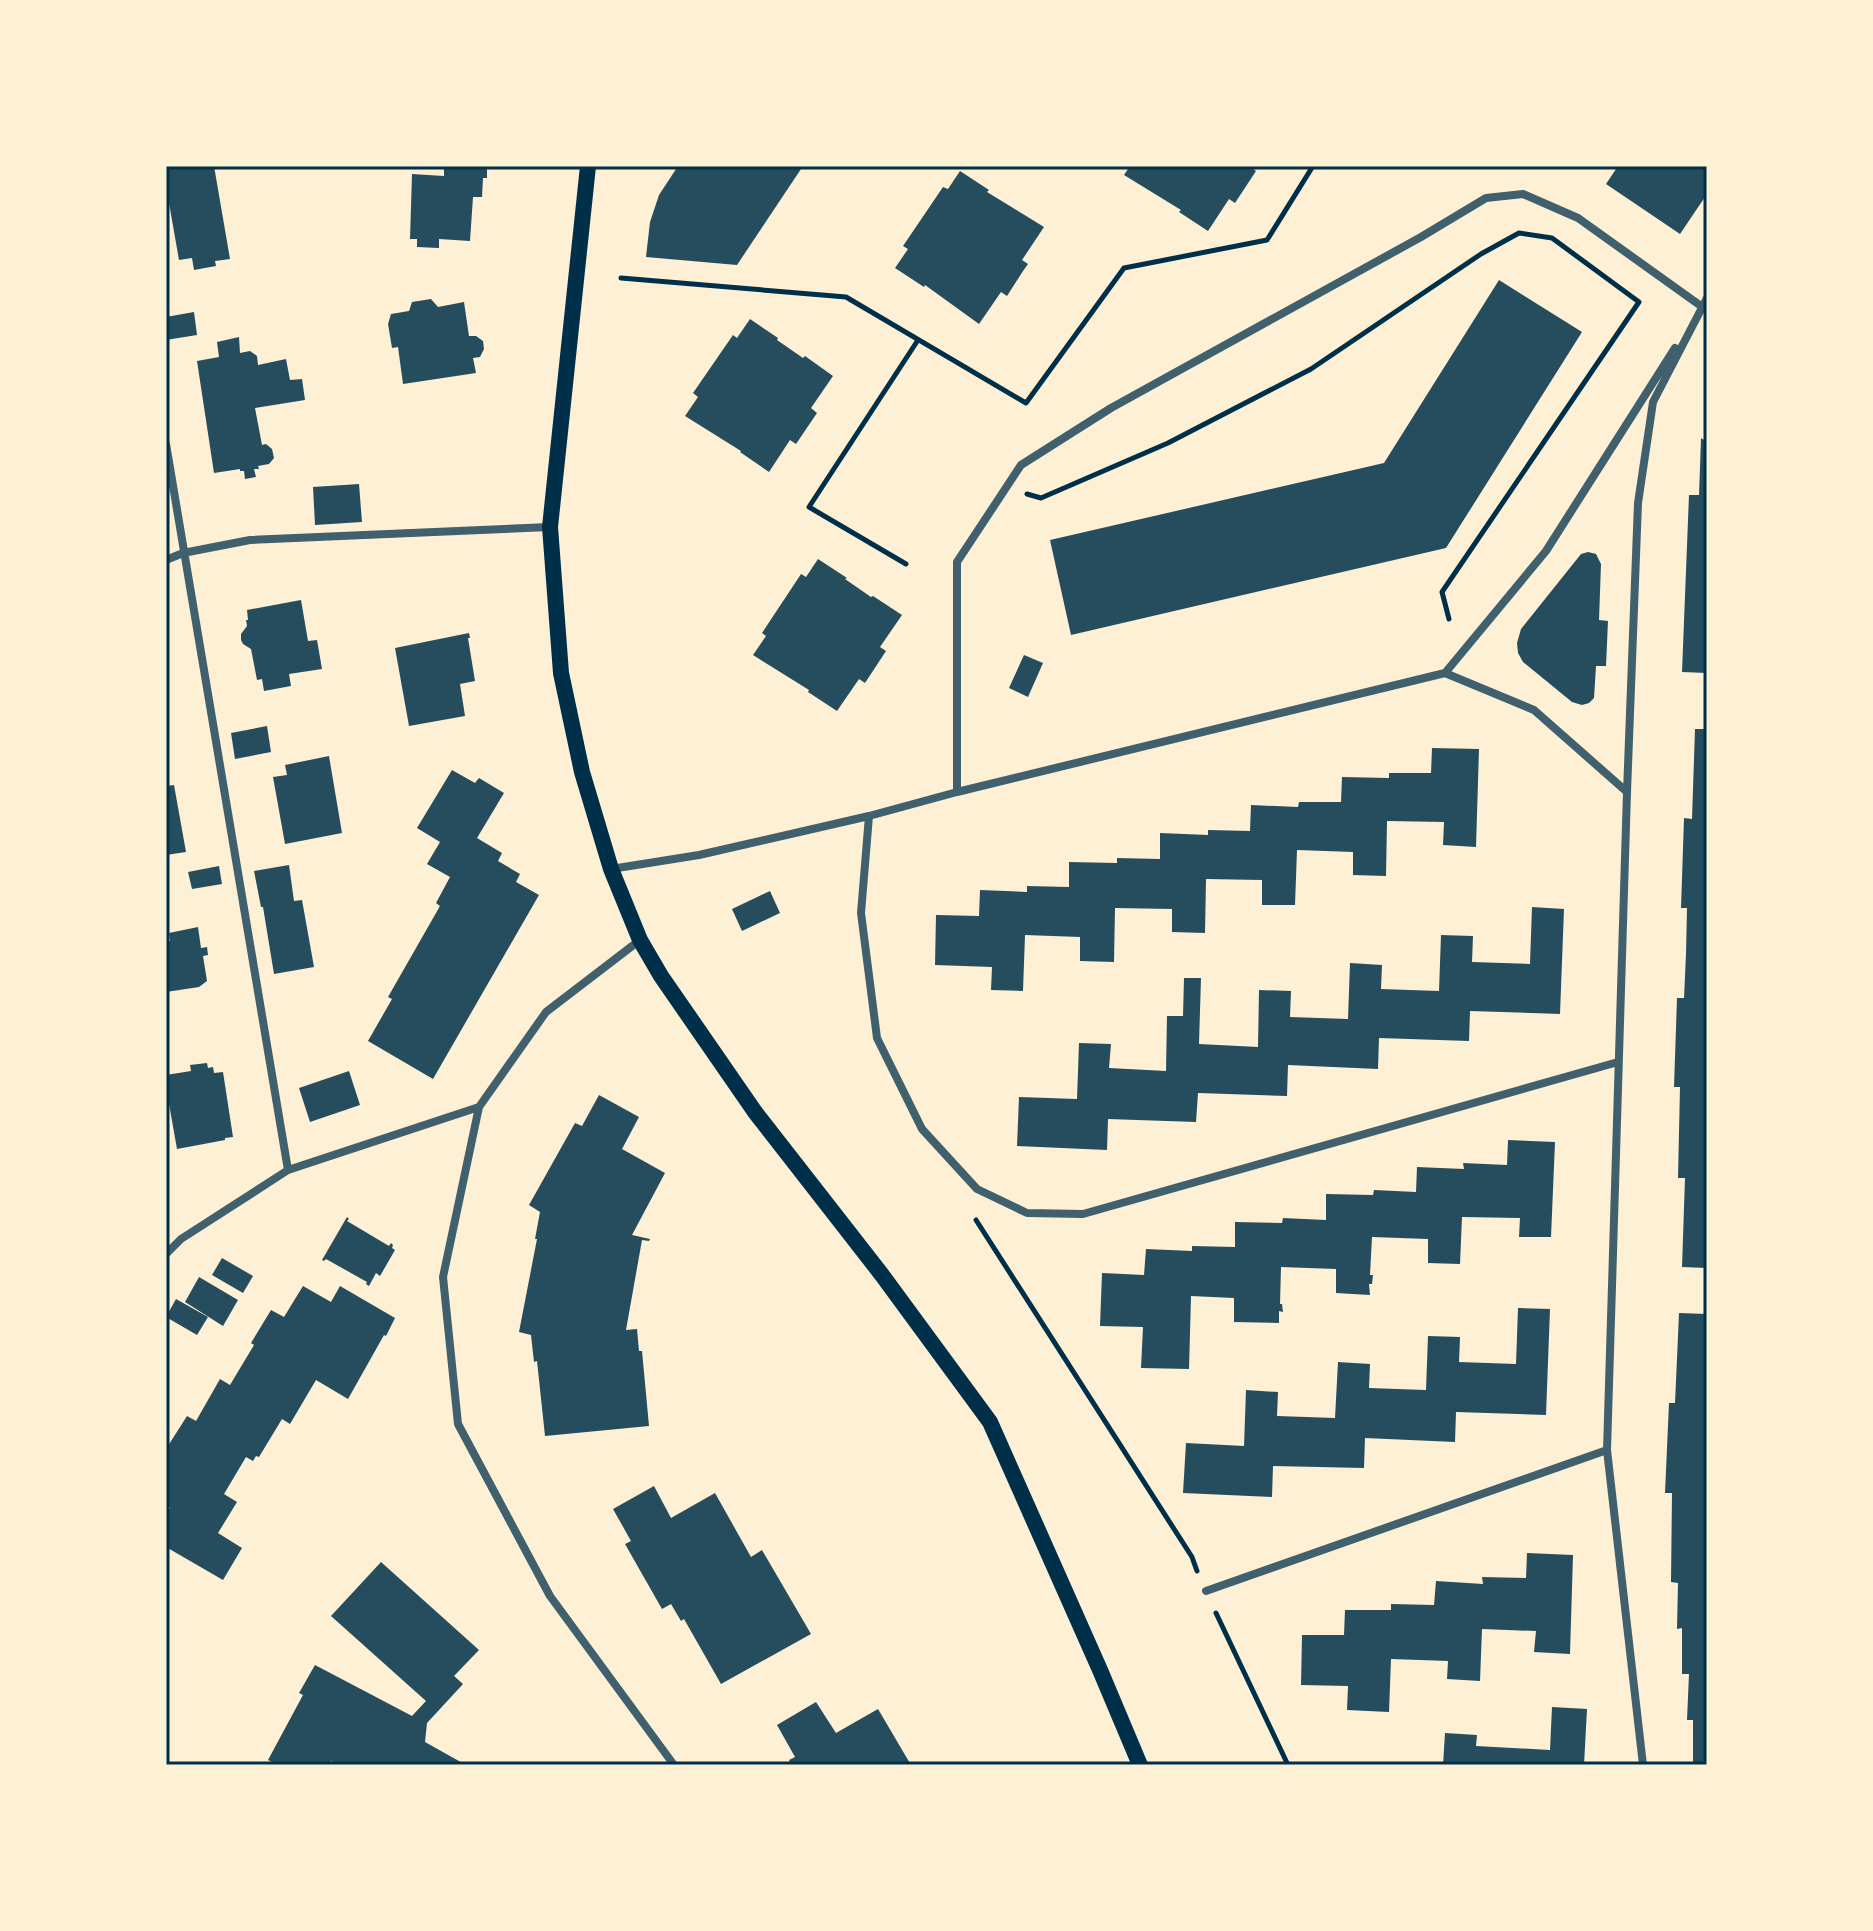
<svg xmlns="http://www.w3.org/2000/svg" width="1873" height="1931" font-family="'Work Sans',sans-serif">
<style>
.building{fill:#264d5e}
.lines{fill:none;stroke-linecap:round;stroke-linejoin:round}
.path{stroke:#003049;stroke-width:5}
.minor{stroke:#3f606c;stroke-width:8}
.secondary{stroke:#003049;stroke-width:16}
.neatline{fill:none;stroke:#003049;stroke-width:3}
</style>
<rect width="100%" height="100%" fill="#fdf0d5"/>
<path class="building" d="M 166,166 L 214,166 L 230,259 L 215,261 L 216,266 L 194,270 L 192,258 L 179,260 L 166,186 Z
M 444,166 L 487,168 L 487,178 L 483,178 L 482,197 L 473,197 L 470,241 L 439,239 L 439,248 L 417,247 L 417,239 L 410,239 L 412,174 L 444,176 Z
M 678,166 L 803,166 L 737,265 L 646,257 L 650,222 L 659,195 Z
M 1130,166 L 1249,166 L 1256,171 L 1235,203 L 1229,199 L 1208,231 L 1179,212 L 1181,210 L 1124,175 Z
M 1618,166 L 1707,166 L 1707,194 L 1680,234 L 1606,184 Z
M 960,171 L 989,190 L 987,192 L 1044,227 L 1022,260 L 1028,264 L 1023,271 L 1007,296 L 1001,292 L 979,324 L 925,285 L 924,287 L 895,268 L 908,249 L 903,246 L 943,187 L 948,189 Z
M 1499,280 L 1582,332 L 1446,548 L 1071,635 L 1050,540 L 1384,463 Z
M 431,299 L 438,307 L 464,302 L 469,336 L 476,336 L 483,341 L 484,349 L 480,357 L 473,358 L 476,373 L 403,384 L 398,347 L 392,348 L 388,324 L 391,314 L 409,311 L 412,302 Z
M 194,312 L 197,335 L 166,340 L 166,317 Z
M 750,319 L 778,338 L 777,340 L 803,358 L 805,356 L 833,376 L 811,408 L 817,413 L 796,444 L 790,440 L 769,472 L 740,452 L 741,451 L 685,416 L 698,397 L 693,393 L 733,335 L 737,338 Z
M 239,337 L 240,353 L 250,351 L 257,356 L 258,365 L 286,359 L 290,380 L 302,379 L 305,400 L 255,408 L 262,445 L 266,444 L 272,449 L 274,458 L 269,464 L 258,466 L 259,469 L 254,469 L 256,477 L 245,479 L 244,471 L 240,471 L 240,469 L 214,473 L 197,361 L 219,357 L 217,342 Z
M 1701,438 L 1707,442 L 1707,673 L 1682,672 L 1689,495 L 1699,495 Z
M 359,484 L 362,522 L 315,525 L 313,487 Z
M 1588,552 L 1596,554 L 1601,564 L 1599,620 L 1608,621 L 1606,666 L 1596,666 L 1594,698 L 1589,703 L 1582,705 L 1572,702 L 1523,662 L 1518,653 L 1517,643 L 1521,629 L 1581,554 Z
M 818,559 L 847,578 L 845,579 L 871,597 L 873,596 L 902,615 L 880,647 L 886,651 L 865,683 L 859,679 L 837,711 L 808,692 L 809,690 L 753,655 L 766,636 L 762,633 L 801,574 L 806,577 Z
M 301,600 L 308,641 L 317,640 L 322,669 L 289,674 L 291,686 L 264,691 L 262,679 L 257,680 L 251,649 L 243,644 L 241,640 L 241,634 L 247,626 L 246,620 L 248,620 L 247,610 Z
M 469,633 L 470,638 L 468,638 L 475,681 L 460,684 L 465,716 L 409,726 L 395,648 Z
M 1024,655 L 1043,663 L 1028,697 L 1009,688 Z
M 267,726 L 271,752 L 235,759 L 231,733 Z
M 1695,729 L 1707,729 L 1707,1268 L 1682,1267 L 1685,1178 L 1678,1178 L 1680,1087 L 1674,1087 L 1677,998 L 1684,998 L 1686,954 L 1687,908 L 1681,908 L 1684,818 L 1692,819 Z
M 1432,748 L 1479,749 L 1476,847 L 1443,845 L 1444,822 L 1387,821 L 1386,876 L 1353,875 L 1353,852 L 1297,850 L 1295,905 L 1262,905 L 1262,880 L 1206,879 L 1205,933 L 1172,932 L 1172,909 L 1115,908 L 1114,962 L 1080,961 L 1080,937 L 1025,935 L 1023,991 L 991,990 L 992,967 L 935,965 L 936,915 L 979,916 L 980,890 L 1027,892 L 1027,886 L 1069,887 L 1069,862 L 1117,863 L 1117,858 L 1160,859 L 1160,833 L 1208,835 L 1208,830 L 1250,831 L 1251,805 L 1298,807 L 1299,802 L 1341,802 L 1342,777 L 1389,778 L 1389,773 L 1431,773 Z
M 329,756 L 342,833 L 285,844 L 273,777 L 287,775 L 285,765 Z
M 452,770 L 475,783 L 479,778 L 504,793 L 477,838 L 502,853 L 498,861 L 520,874 L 516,882 L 539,895 L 433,1079 L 368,1041 L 392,999 L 388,997 L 440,906 L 436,903 L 450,877 L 427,864 L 440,842 L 417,828 Z
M 174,785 L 186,852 L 166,855 L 166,786 Z
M 289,865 L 294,901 L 302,900 L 314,967 L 274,974 L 263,907 L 261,907 L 254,871 Z
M 219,866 L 222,884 L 192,889 L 188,872 Z
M 770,891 L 780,913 L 742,931 L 732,909 Z
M 1532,907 L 1564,909 L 1560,1014 L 1470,1011 L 1469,1041 L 1379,1038 L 1378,1069 L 1288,1065 L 1287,1096 L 1198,1093 L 1196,1122 L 1108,1119 L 1107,1150 L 1017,1146 L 1019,1097 L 1077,1099 L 1079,1043 L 1111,1044 L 1109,1068 L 1166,1071 L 1167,1016 L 1183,1016 L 1184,978 L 1201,978 L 1199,1044 L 1258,1047 L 1259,990 L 1291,991 L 1290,1017 L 1348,1019 L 1350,963 L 1382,965 L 1381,989 L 1439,991 L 1441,935 L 1473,936 L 1472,962 L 1530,964 Z
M 198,927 L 201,948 L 207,947 L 208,955 L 203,956 L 207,981 L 199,987 L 166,992 L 166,942 L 170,941 L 169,933 Z
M 207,1063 L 208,1068 L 213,1067 L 214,1073 L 223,1072 L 233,1137 L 225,1138 L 225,1140 L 177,1149 L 166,1087 L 166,1075 L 191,1071 L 190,1065 Z
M 349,1071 L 360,1105 L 310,1122 L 299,1088 Z
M 599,1095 L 639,1117 L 622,1149 L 665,1173 L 632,1235 L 650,1239 L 649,1241 L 642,1240 L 626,1330 L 637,1329 L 639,1351 L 642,1351 L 649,1426 L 545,1436 L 537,1361 L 534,1362 L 531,1335 L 519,1332 L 537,1239 L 535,1239 L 540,1212 L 529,1205 L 575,1123 L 582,1126 Z
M 1508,1140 L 1555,1142 L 1551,1237 L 1519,1237 L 1520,1218 L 1462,1217 L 1460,1264 L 1428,1263 L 1428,1239 L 1372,1237 L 1370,1275 L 1373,1275 L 1372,1284 L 1369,1284 L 1370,1295 L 1336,1293 L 1336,1269 L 1281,1267 L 1280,1304 L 1282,1304 L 1283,1312 L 1279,1311 L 1279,1323 L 1234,1322 L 1234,1298 L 1191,1296 L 1189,1369 L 1141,1368 L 1143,1327 L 1100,1326 L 1102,1273 L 1144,1275 L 1146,1249 L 1192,1251 L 1192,1246 L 1235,1247 L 1235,1222 L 1282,1223 L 1283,1218 L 1326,1220 L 1326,1194 L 1373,1195 L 1374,1190 L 1416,1192 L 1417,1167 L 1464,1169 L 1463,1163 L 1507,1165 Z
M 347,1217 L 349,1219 L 347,1221 L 389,1246 L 391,1243 L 393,1245 L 392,1248 L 395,1250 L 380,1276 L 376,1273 L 369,1286 L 366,1284 L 367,1282 L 326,1259 L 324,1261 L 322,1260 Z
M 222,1258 L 253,1276 L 243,1293 L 212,1275 Z
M 199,1277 L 238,1300 L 223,1326 L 185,1302 Z
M 303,1286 L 331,1302 L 340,1286 L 395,1318 L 386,1336 L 384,1335 L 348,1399 L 316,1380 L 290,1424 L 282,1419 L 259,1457 L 256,1456 L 253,1461 L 246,1457 L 224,1494 L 237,1502 L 218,1533 L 242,1548 L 223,1580 L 166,1547 L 166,1515 L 170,1508 L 166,1505 L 166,1449 L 187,1416 L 196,1421 L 220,1379 L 230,1385 L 254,1345 L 251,1343 L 271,1310 L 284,1317 Z
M 176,1299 L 208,1317 L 197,1335 L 166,1317 Z
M 1518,1308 L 1550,1309 L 1546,1415 L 1456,1412 L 1455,1442 L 1365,1438 L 1364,1468 L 1273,1466 L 1272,1497 L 1183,1493 L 1186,1443 L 1244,1446 L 1246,1390 L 1278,1392 L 1277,1416 L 1335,1418 L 1338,1362 L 1370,1364 L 1369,1388 L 1426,1390 L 1428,1336 L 1460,1337 L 1459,1362 L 1516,1364 Z
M 1679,1313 L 1707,1314 L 1707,1765 L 1693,1765 L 1693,1720 L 1687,1720 L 1689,1674 L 1682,1674 L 1682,1628 L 1677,1629 L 1678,1583 L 1671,1582 L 1672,1493 L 1665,1493 L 1669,1403 L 1675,1403 Z
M 654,1486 L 671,1518 L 715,1493 L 751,1557 L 762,1550 L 811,1634 L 721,1684 L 684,1619 L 681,1621 L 671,1604 L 662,1609 L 625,1544 L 631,1541 L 613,1509 Z
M 1527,1553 L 1573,1555 L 1570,1654 L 1534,1652 L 1536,1631 L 1482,1629 L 1480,1681 L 1447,1679 L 1448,1661 L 1391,1659 L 1389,1712 L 1347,1710 L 1348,1686 L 1301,1685 L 1302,1635 L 1344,1635 L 1345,1610 L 1391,1610 L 1391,1604 L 1434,1605 L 1436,1581 L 1483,1584 L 1482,1577 L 1526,1578 Z
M 381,1562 L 479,1650 L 454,1676 L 463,1684 L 427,1723 L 425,1742 L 466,1765 L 339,1765 L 331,1761 L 329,1765 L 278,1765 L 268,1760 L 303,1695 L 299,1693 L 315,1665 L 412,1716 L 426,1701 L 331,1616 Z
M 816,1702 L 836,1733 L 878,1709 L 911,1765 L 791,1765 L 789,1760 L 795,1757 L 777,1725 Z
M 1552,1707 L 1587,1709 L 1584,1765 L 1443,1765 L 1445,1733 L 1477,1735 L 1476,1746 L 1550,1750 Z"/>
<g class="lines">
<path class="path" d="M 621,278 L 846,297 L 1026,403 L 1124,268 L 1267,240 L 1313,166
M 1027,494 L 1041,498 L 1168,443 L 1311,369 L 1481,254 L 1519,233 L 1552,238 L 1639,302 L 1442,592 L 1449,619
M 906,564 L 809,507 L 918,340
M 976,1220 L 1192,1557 L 1197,1571
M 1216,1613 L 1288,1765"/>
<path class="minor" d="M 166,444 L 288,1170
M 166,560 L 183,553 L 250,540 L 550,527
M 1445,673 L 1534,710 L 1627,792
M 957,792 L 957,562 L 1021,465 L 1111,408 L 1421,237 L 1486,198 L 1523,194 L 1578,218 L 1701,306
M 869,816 L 861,913 L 877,1038 L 922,1129 L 977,1189 L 1027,1213 L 1083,1214 L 1618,1062
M 611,869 L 699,855 L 869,816 L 957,792 L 1445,673 L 1546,551 L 1675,348
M 479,1107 L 443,1277 L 458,1424 L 550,1596 L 674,1765
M 166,1254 L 181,1239 L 288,1170 L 479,1107 L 546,1012 L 640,940
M 1206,1591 L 1607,1450
M 1643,1765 L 1607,1450 L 1627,792 L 1638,503 L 1653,402 L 1707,298"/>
<path class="secondary" d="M 588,166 L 550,527 L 561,673 L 582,772 L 611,869 L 640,940 L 661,976 L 755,1112 L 882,1275 L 990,1422 L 1100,1670 L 1140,1765"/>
</g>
<rect width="1873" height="1931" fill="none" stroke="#fdf0d5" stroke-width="336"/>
<rect x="168" y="168" width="1537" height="1595" class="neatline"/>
</svg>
